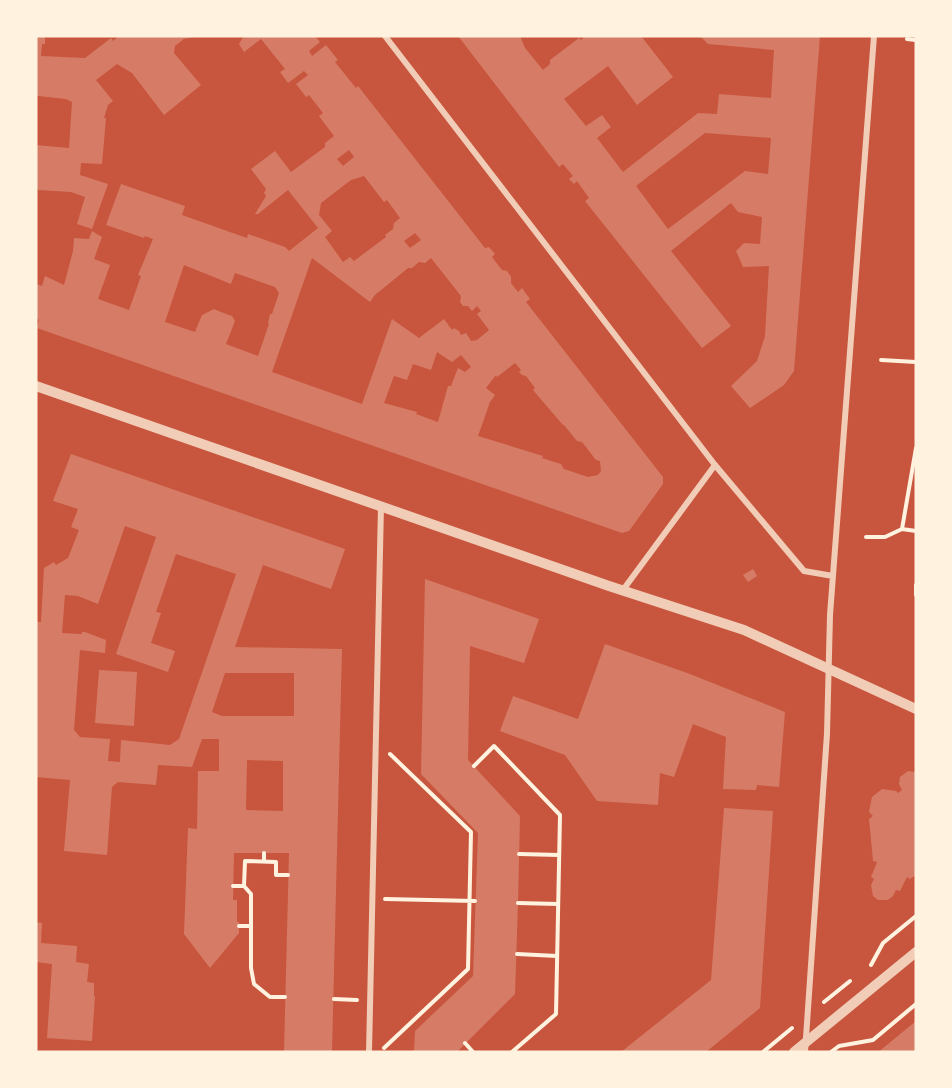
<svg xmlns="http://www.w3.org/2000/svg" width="952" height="1088" font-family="Karla,sans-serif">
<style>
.building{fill:#d67c66;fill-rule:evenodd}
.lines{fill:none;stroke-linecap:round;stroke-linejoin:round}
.path{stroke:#fff3e0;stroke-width:4}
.minor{stroke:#f1ccb7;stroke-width:6}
.tertiary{stroke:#f1ccb7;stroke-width:10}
</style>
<rect width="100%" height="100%" fill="#c8553d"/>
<path class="building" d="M 36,36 L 45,36 L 45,44 L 42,44 L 41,56 L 85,58 L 111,38 L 113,41 L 119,36 L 198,36 L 185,39 L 185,38 L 175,46 L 174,53 L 201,85 L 164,115 L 132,73 L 117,64 L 96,80 L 113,101 L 108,105 L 104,118 L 106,118 L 102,164 L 81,163 L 80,175 L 108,184 L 92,229 L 77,224 L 85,197 L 71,192 L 38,190 L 36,187 L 36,145 L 69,148 L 72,102 L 66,99 L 38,96 L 36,97 Z
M 244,36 L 315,36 L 320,42 L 309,51 L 312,56 L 326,45 L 338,60 L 335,62 L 356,88 L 358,86 L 485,248 L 489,247 L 495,254 L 492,257 L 502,270 L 507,271 L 511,277 L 511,283 L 518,292 L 522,288 L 530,299 L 526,302 L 663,477 L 663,484 L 629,531 L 622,533 L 37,328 L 39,320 L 36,318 L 36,284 L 42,286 L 45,276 L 64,285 L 73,251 L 74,238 L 89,239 L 92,231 L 102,237 L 94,259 L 110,265 L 98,299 L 129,310 L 141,276 L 138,275 L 153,239 L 145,236 L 144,238 L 106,225 L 121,184 L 185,206 L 182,215 L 247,238 L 248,234 L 285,247 L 289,251 L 318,228 L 288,190 L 258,214 L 255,214 L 266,196 L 264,193 L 266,189 L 251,169 L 275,151 L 291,172 L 325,147 L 325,143 L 334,136 L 319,116 L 323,113 L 309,95 L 306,97 L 296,84 L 308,75 L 304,71 L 288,83 L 280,72 L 285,69 L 261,39 L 244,52 L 239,44 ZM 349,150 L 354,157 L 343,166 L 337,159 ZM 364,176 L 384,202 L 387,200 L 400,218 L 394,223 L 393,229 L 385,235 L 386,237 L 354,261 L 350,257 L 343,262 L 325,237 L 332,231 L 319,215 L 321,203 L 351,180 ZM 415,233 L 421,240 L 410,248 L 404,241 ZM 312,258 L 370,302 L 375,295 L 408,268 L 412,268 L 419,262 L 425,263 L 431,258 L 461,296 L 460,302 L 463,306 L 468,306 L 472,311 L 477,306 L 481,311 L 477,314 L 489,330 L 477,340 L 471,341 L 466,333 L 461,335 L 459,331 L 454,328 L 452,330 L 444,319 L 419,338 L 392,319 L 362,404 L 272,372 ZM 184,265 L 231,284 L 235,273 L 275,287 L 279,293 L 272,314 L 270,314 L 268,323 L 269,324 L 258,356 L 226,344 L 235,321 L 232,316 L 221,312 L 214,309 L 202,315 L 195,332 L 165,322 ZM 437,352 L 452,362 L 461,355 L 471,367 L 465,372 L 458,368 L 451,386 L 448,386 L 438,422 L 416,414 L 417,412 L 384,403 L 394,376 L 407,380 L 413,364 L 431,370 ZM 515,363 L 521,370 L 519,372 L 522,375 L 526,376 L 535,388 L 533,390 L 563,425 L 564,425 L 577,441 L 582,442 L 596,460 L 600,461 L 601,471 L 598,475 L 588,477 L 564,469 L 561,464 L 542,458 L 543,456 L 478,436 L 490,402 L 495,395 L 486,388 L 496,375 L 497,377 Z
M 458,36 L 520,36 L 525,48 L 543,70 L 550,64 L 550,60 L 579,38 L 581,40 L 585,36 L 641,36 L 673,77 L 637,105 L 608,66 L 564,99 L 586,126 L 602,115 L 611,127 L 597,138 L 623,172 L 698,113 L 717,114 L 719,94 L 771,98 L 774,50 L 708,44 L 700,36 L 820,36 L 794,371 L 784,385 L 750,408 L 731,386 L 757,361 L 765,336 L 769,266 L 743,267 L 736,251 L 744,243 L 760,244 L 762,217 L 738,212 L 731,203 L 671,251 L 731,326 L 702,348 L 585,201 L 589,198 L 577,181 L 574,184 L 569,179 L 573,176 L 563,164 L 559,167 ZM 705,133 L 771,138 L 768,174 L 745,171 L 668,229 L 636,186 Z
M 71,454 L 345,549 L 331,589 L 263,565 L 235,647 L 342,649 L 332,1052 L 284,1052 L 289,853 L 234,853 L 233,900 L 237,900 L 237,922 L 239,922 L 239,933 L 210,968 L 184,934 L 188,828 L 197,829 L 198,771 L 219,771 L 219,739 L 202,739 L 192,767 L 158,765 L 156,785 L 118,782 L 112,787 L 107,855 L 64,851 L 70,780 L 36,777 L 36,622 L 41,622 L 44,568 L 54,562 L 56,565 L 68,558 L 79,530 L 71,527 L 78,509 L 53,501 ZM 125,526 L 156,537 L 116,654 L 168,672 L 175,651 L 151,643 L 161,613 L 156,612 L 176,554 L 236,574 L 179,739 L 170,745 L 121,740 L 120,762 L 108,761 L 110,739 L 80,737 L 74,730 L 80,650 L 105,653 L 106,640 L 85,632 L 82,632 L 82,634 L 62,633 L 65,595 L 78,596 L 98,604 ZM 225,673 L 294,673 L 294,716 L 222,716 L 212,712 ZM 247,760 L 283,761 L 283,811 L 246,810 Z
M 753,569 L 757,576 L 748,582 L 743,575 Z
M 425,579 L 539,619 L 524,663 L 470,646 L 468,760 L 520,816 L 518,903 L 515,994 L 457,1052 L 414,1052 L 415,1031 L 473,976 L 478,833 L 421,774 Z
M 605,644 L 690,674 L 785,712 L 779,787 L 757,785 L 756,790 L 723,789 L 726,737 L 693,724 L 674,777 L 660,773 L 658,805 L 597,801 L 565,755 L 500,731 L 513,696 L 578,719 Z
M 99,670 L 137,672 L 134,726 L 95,723 Z
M 908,771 L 916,772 L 916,875 L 910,879 L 907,877 L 900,891 L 896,890 L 893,896 L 888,900 L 878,900 L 873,896 L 871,885 L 874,879 L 871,877 L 877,862 L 873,861 L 869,819 L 873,816 L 869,812 L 872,797 L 882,789 L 896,791 L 898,793 L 902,790 L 899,784 L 900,777 Z
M 724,808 L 773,811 L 760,1008 L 706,1052 L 621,1052 L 711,980 Z
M 36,922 L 42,923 L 41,943 L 77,946 L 76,962 L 89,964 L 87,982 L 94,983 L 94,997 L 95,996 L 92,1041 L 47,1038 L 52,964 L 36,962 Z
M 916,1021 L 916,1052 L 878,1052 L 882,1049 Z"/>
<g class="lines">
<path class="path" d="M 907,39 L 916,40
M 881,360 L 916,362
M 902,529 L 916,448
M 866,537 L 885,537 L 902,529 L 916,531
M 916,585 L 916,595
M 474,766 L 494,746 L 560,815 L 556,1014 L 512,1052
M 519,854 L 559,855
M 264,861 L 264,853
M 233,886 L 244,886
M 385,899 L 475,901
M 518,903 L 558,904
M 239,926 L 250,926
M 517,954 L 557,956
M 871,965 L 883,943 L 916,916
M 285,997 L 270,997 L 254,984 L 251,968 L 251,894 L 244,886 L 245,861 L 276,862 L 276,875 L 288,875
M 334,999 L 357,1000
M 824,1002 L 850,981
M 465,1043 L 473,1052
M 384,1048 L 468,969 L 471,832 L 390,754
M 763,1052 L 792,1028
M 831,1052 L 839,1046 L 873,1040 L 916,1004"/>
<path class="minor" d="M 385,36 L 715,465 L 804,571 L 833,576
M 623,590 L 715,465
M 369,1052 L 381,506
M 805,1052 L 827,734 L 830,615 L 874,36"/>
<path class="tertiary" d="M 36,386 L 609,586 L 744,630 L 916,709
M 794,1052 L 916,952"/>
</g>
<rect width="952" height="1088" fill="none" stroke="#fff3e0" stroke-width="75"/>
</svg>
